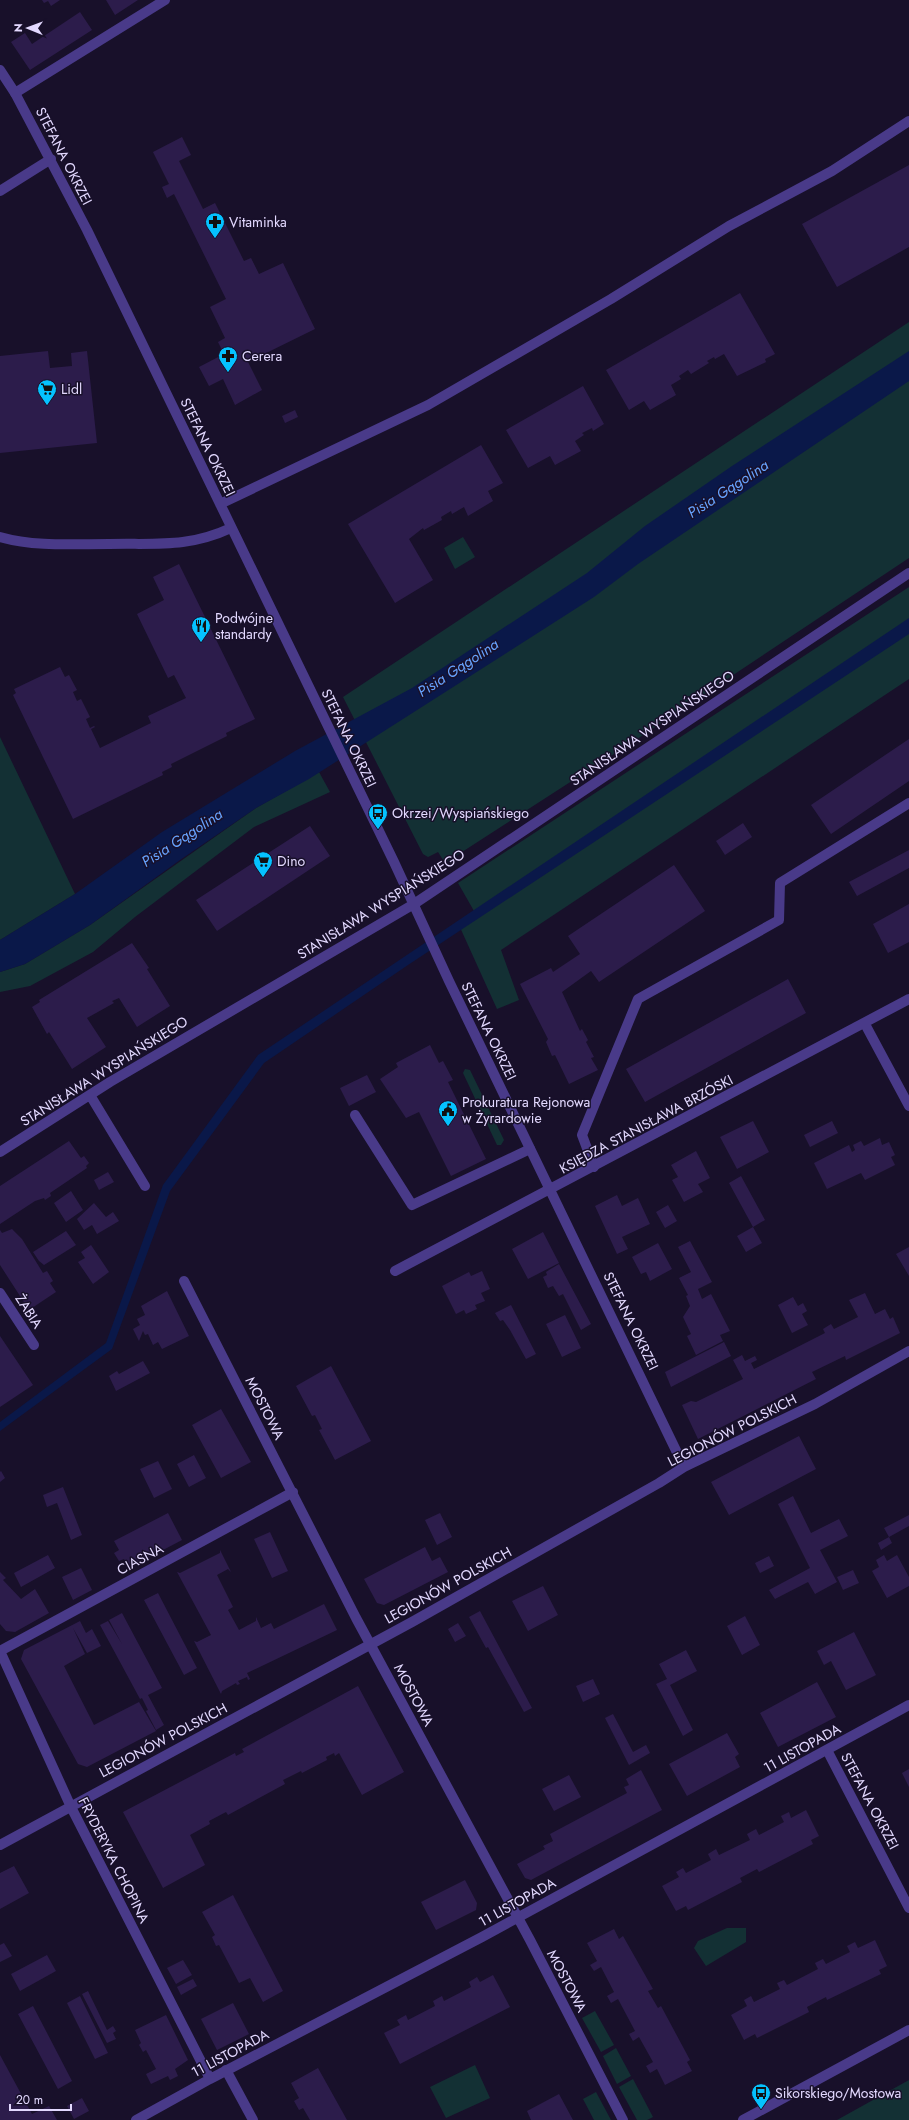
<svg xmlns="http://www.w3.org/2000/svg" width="909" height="2120" font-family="Jost,sans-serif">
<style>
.green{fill:#133034}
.water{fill:#0a1849}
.building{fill:#2c1c4b}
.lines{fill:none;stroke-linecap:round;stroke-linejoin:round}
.service{stroke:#493a89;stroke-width:10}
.minor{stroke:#493a89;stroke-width:10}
.labels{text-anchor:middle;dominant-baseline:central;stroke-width:3;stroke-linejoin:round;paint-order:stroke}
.street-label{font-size:14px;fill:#e3d9ff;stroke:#18102a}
.poi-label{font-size:14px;fill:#e3d9ff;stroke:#18102a;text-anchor:start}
.water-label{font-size:15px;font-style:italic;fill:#67a3ff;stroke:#18102a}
</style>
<rect width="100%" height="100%" fill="#18102a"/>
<path class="green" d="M 909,322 L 909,558 L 640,737 L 445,863 L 438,852 L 428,857 L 423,854 L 343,697 Z
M 463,537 L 475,557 L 455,569 L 444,548 Z
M 909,587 L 909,679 L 501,950 L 519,1000 L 497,1009 L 458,923 L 474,911 L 458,883 Z
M 0,737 L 75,894 L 0,940 Z
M 319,772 L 330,792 L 254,827 L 135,917 L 93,952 L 30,986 L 0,992 L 0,972 L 25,964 L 90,925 L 256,808 Z
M 465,1069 L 470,1070 L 504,1140 L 501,1145 L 497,1145 L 463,1073 Z
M 727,1928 L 746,1928 L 746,1942 L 706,1966 L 694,1948 L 698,1941 Z
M 595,2011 L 614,2045 L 601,2052 L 582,2018 Z
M 616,2048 L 631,2076 L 617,2084 L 603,2056 Z
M 475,2065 L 490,2098 L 446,2118 L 430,2087 Z
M 633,2079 L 653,2117 L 647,2120 L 637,2120 L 619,2087 Z
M 909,2080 L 909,2120 L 837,2120 Z
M 596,2092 L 611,2120 L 594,2120 L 583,2099 Z"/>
<path class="water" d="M 909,351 L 909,381 L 638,564 L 594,597 L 309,779 L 256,808 L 180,860 L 90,925 L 25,964 L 0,972 L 0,940 L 75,894 L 162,832 L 295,751 L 412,688 L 587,573 L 645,526 L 732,466 Z
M 909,618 L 909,634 L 408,965 L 264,1063 L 170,1191 L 112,1349 L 0,1431 L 0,1422 L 106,1343 L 163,1185 L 258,1055 Z"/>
<path class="building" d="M 42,0 L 60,0 L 51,6 L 48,1 L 44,3 Z
M 106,0 L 138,0 L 115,15 Z
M 80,12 L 92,30 L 30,70 L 11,42 L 25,33 L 32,44 Z
M 182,137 L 191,155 L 179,161 L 203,209 L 215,203 L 244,261 L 251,258 L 259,274 L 283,263 L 315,329 L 248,362 L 262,390 L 235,405 L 223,379 L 209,386 L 199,367 L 224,354 L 218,342 L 225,338 L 210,307 L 226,299 L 174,194 L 167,198 L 162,187 L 169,184 L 153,152 Z
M 909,165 L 909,247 L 837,287 L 802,224 Z
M 740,293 L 775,354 L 765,359 L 766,362 L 737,376 L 724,354 L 715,359 L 714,357 L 707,361 L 709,363 L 691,374 L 688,370 L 679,376 L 681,379 L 671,385 L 676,395 L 650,410 L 644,401 L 629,410 L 606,370 Z
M 48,351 L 50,368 L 72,366 L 71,353 L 87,351 L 97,443 L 0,453 L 0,356 Z
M 583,386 L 604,424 L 593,431 L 592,428 L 582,433 L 584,435 L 575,441 L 581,451 L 555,465 L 550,456 L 528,468 L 506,430 Z
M 295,410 L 298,417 L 285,423 L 282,416 Z
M 481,445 L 503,483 L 488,491 L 493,501 L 468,516 L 464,507 L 452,514 L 451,511 L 441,517 L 442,520 L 424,530 L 423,528 L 409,539 L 433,580 L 395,603 L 348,524 Z
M 179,564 L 255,719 L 226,733 L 227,736 L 171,764 L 172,767 L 162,772 L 163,775 L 73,819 L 13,695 L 16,693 L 14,689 L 60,667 L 65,677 L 69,675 L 77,690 L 73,692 L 77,701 L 81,699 L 90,717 L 86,719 L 90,728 L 94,726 L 95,727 L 91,729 L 100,748 L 151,723 L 148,716 L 186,698 L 174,675 L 168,678 L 137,614 L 164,600 L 153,577 Z
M 909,739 L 909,781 L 831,834 L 811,805 Z
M 743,823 L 752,837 L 725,855 L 716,841 Z
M 310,826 L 330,856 L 217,931 L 196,900 Z
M 909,850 L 909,868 L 857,896 L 849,882 Z
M 674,865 L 705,911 L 599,982 L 591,971 L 562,992 L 580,1031 L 582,1029 L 588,1040 L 586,1042 L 594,1057 L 591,1058 L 598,1070 L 569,1084 L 555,1055 L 552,1056 L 546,1042 L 548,1039 L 520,984 L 551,968 L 553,972 L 580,954 L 568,936 Z
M 909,904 L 909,942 L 888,953 L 873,924 Z
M 132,943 L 149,968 L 147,969 L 170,1006 L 137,1027 L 119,998 L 112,1001 L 114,1003 L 87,1018 L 106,1047 L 72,1069 L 49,1032 L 47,1034 L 32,1007 L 40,1002 L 39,1000 Z
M 788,979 L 806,1013 L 645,1102 L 626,1069 Z
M 430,1045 L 439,1063 L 443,1061 L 453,1080 L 448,1082 L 486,1159 L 451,1176 L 419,1112 L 406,1118 L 380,1079 L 398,1067 L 396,1063 Z
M 367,1075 L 376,1092 L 349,1106 L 340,1088 Z
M 753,1121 L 769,1152 L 737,1169 L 720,1137 Z
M 832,1121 L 838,1133 L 810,1147 L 804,1135 Z
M 880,1138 L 882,1145 L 889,1142 L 895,1155 L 891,1157 L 895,1165 L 865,1180 L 861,1173 L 827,1189 L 814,1163 L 849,1145 L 852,1152 L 855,1150 L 853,1145 L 861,1141 L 864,1146 Z
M 69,1141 L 81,1158 L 84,1156 L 89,1163 L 86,1166 L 87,1168 L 50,1193 L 51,1196 L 45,1200 L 44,1198 L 35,1201 L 0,1224 L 0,1186 Z
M 696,1151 L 710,1178 L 698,1184 L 703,1192 L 684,1202 L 672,1180 L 678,1177 L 671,1165 Z
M 108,1172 L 114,1182 L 99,1190 L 94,1180 Z
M 741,1176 L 765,1220 L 753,1227 L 729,1183 Z
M 71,1191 L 83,1210 L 66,1222 L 54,1203 Z
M 617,1195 L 622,1206 L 638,1198 L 650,1224 L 622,1237 L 628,1249 L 617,1254 L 595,1206 Z
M 94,1203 L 106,1217 L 113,1212 L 119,1221 L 97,1234 L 92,1225 L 84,1230 L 77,1219 Z
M 668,1205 L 677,1221 L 665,1228 L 656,1212 Z
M 753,1227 L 762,1243 L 746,1252 L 737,1236 Z
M 12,1229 L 22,1239 L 43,1273 L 47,1271 L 53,1281 L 50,1283 L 56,1292 L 29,1310 L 0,1265 L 0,1230 L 2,1233 Z
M 66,1231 L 76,1245 L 44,1265 L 39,1261 L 33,1252 Z
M 543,1232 L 559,1263 L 528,1279 L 512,1249 Z
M 690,1241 L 712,1282 L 698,1289 L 702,1299 L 711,1294 L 730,1331 L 720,1335 L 723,1341 L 696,1355 L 687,1336 L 691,1334 L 683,1317 L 690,1306 L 686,1296 L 688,1295 L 679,1278 L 691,1272 L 678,1247 Z
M 658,1243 L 672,1269 L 650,1281 L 646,1272 L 641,1274 L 632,1257 Z
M 91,1245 L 109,1272 L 93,1284 L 78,1262 L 85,1258 L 81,1252 Z
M 909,1247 L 909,1276 L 896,1254 Z
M 559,1264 L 591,1324 L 581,1330 L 563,1294 L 559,1296 L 553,1286 L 548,1288 L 543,1277 L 547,1275 L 546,1272 L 549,1270 Z
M 482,1271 L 490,1289 L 481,1293 L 485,1301 L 475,1305 L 477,1309 L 466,1314 L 464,1310 L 456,1314 L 442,1286 L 469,1272 L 471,1276 Z
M 167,1291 L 189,1336 L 162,1349 L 158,1342 L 153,1345 L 148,1334 L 145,1335 L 143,1331 L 139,1341 L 133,1329 L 140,1325 L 137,1319 L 145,1315 L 141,1306 Z
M 865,1293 L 875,1314 L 885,1309 L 890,1319 L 893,1317 L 900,1333 L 846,1360 L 845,1356 L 812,1372 L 816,1379 L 698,1439 L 682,1405 L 691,1401 L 696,1402 L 743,1379 L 733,1360 L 742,1355 L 745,1361 L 755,1356 L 757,1360 L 751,1363 L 754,1369 L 825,1333 L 823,1329 L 831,1324 L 834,1329 L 858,1317 L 849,1300 Z
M 793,1297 L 798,1306 L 803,1303 L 807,1311 L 802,1314 L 808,1325 L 792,1333 L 778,1305 Z
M 511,1305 L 536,1354 L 526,1359 L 510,1330 L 503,1320 L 500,1321 L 495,1313 Z
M 565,1315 L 581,1348 L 562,1357 L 546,1324 Z
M 0,1336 L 33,1385 L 0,1407 Z
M 724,1342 L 731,1356 L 671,1387 L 665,1372 Z
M 143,1361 L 150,1373 L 116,1391 L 109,1376 L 117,1371 L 119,1374 Z
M 331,1366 L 371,1441 L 335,1460 L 319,1430 L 322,1429 L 315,1415 L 312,1416 L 296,1386 Z
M 221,1409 L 251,1462 L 221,1478 L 192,1425 Z
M 799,1436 L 816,1469 L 729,1515 L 711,1482 Z
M 194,1455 L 206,1478 L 189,1487 L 177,1464 Z
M 158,1461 L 172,1489 L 154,1498 L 140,1469 Z
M 1,1471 L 5,1478 L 0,1482 L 0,1472 Z
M 63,1487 L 82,1535 L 71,1540 L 57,1503 L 47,1507 L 43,1495 Z
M 793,1496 L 811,1533 L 839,1519 L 848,1536 L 820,1550 L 837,1582 L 815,1594 L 808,1582 L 775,1599 L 769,1590 L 810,1568 L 778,1504 Z
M 168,1513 L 182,1540 L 129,1568 L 124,1559 L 119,1561 L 114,1553 L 119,1550 L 114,1541 Z
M 440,1513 L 452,1537 L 437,1545 L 425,1520 Z
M 909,1515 L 909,1526 L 889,1537 L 884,1528 Z
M 270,1532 L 288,1571 L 272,1578 L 254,1539 Z
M 889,1537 L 892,1543 L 881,1550 L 878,1543 Z
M 425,1547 L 432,1561 L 440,1557 L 448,1572 L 384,1605 L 377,1603 L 364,1579 Z
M 220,1550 L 231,1572 L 228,1569 L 217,1575 L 233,1607 L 228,1610 L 239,1630 L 256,1621 L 256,1617 L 261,1628 L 271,1623 L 274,1629 L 324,1604 L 337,1630 L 247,1673 L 250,1679 L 248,1680 L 247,1677 L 238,1681 L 240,1684 L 237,1685 L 236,1683 L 222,1691 L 221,1694 L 194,1641 L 197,1642 L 211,1635 L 177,1572 L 180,1573 L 220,1553 Z
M 48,1555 L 55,1568 L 21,1587 L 14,1573 Z
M 884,1555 L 887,1561 L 897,1555 L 909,1577 L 909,1586 L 887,1598 L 872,1571 L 879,1567 L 876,1560 Z
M 769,1556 L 774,1566 L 760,1573 L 755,1563 Z
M 81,1568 L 92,1590 L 73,1600 L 62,1577 Z
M 853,1570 L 859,1583 L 843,1590 L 837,1577 Z
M 0,1572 L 6,1578 L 3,1580 L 21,1599 L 35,1589 L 49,1613 L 15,1632 L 6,1631 L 0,1624 Z
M 543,1586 L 558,1615 L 528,1631 L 512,1601 Z
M 158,1593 L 197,1668 L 184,1675 L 144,1600 Z
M 480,1611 L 532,1708 L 524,1712 L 488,1647 L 486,1648 L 469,1617 Z
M 122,1613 L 162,1688 L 148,1695 L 164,1725 L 156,1730 L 146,1711 L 148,1710 L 142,1698 L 140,1699 L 100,1625 L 108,1621 L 122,1644 L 109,1620 Z
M 745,1616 L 760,1645 L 742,1655 L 727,1626 Z
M 80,1621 L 86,1633 L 92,1629 L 101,1646 L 87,1653 L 73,1628 L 85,1654 L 64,1666 L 94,1725 L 139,1702 L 156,1731 L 87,1767 L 78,1764 L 21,1659 L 24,1650 Z
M 458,1623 L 466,1636 L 455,1642 L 448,1629 Z
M 854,1632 L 876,1675 L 846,1690 L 831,1661 L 824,1665 L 817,1651 Z
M 686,1650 L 697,1671 L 670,1685 L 693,1730 L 683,1736 L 656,1684 L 667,1679 L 659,1664 Z
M 593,1679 L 600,1694 L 583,1702 L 576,1686 Z
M 817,1682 L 836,1717 L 778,1747 L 760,1713 Z
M 358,1686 L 404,1772 L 362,1795 L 339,1753 L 335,1756 L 334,1753 L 326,1757 L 327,1760 L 302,1773 L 301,1771 L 283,1780 L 285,1784 L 228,1815 L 226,1812 L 209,1821 L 210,1824 L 190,1835 L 205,1865 L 163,1888 L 123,1812 L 235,1753 L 236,1756 L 244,1752 L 242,1749 Z
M 613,1714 L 633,1752 L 646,1745 L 650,1753 L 629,1765 L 605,1718 Z
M 727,1733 L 739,1754 L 735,1757 L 740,1767 L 687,1796 L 669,1764 Z
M 909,1769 L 909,1787 L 902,1773 Z
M 641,1770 L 662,1810 L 531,1880 L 525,1878 L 517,1864 L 545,1849 L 543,1846 L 553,1841 L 550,1834 L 627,1793 L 624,1787 L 629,1785 L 626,1779 Z
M 569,1775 L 581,1797 L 554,1811 L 542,1789 Z
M 806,1810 L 819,1836 L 811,1840 L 813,1844 L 759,1872 L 757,1869 L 740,1878 L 742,1882 L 688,1910 L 686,1906 L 676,1911 L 662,1886 L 679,1877 L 676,1872 L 683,1868 L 686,1873 L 711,1860 L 708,1854 L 716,1849 L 719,1855 L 750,1840 L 747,1834 L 756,1829 L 759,1835 L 784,1822 L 781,1816 L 789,1812 L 791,1818 Z
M 14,1866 L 29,1893 L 0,1909 L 0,1873 Z
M 465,1880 L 477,1903 L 476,1910 L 436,1930 L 421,1902 Z
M 233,1895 L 283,1991 L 263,2002 L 250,1978 L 239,1983 L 219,1945 L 216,1946 L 212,1937 L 215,1935 L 202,1912 Z
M 614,1929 L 619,1939 L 623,1936 L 653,1989 L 648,1991 L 658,2008 L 661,2006 L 690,2060 L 687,2062 L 692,2071 L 665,2085 L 657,2069 L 650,2073 L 646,2066 L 653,2062 L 639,2037 L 633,2041 L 629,2034 L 635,2031 L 618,1999 L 611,2003 L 607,1996 L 614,1992 L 601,1967 L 594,1971 L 590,1965 L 597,1961 L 587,1943 Z
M 875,1940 L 887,1966 L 879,1970 L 881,1974 L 827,2000 L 826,1997 L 807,2007 L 809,2012 L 757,2038 L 755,2034 L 744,2040 L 731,2015 L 747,2006 L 744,2000 L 751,1996 L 754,2002 L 780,1989 L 777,1983 L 784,1980 L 787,1985 L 818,1969 L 815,1963 L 823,1959 L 826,1964 L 850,1952 L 847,1946 L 855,1942 L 858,1948 Z
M 4,1943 L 12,1956 L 0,1962 L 0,1945 Z
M 47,1955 L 56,1971 L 20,1991 L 11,1974 Z
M 183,1960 L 192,1975 L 176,1984 L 167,1968 Z
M 493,1975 L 510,2007 L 400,2064 L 384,2033 L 400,2025 L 397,2020 L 406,2015 L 408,2020 L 435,2006 L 433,2001 L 442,1996 L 444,2001 L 471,1987 L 469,1982 L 477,1977 L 480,1982 Z
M 193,1979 L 197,1986 L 181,1995 L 177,1987 Z
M 88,1991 L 107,2030 L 113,2026 L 116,2031 L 113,2033 L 116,2039 L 107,2043 L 82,1994 Z
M 80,1996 L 108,2053 L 95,2059 L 67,2003 Z
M 233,2003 L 249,2034 L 217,2050 L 201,2019 Z
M 33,2006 L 72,2081 L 58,2089 L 18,2014 Z
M 166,2015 L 188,2060 L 175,2069 L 178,2076 L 170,2080 L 168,2076 L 151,2084 L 146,2074 L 156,2069 L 146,2050 L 143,2052 L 139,2045 L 141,2043 L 135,2030 Z
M 0,2055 L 32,2114 L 49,2106 L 57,2120 L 0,2120 Z
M 318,2068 L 347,2120 L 310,2120 L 303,2108 L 299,2110 L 294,2101 L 299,2098 L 291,2083 Z
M 559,2094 L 573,2120 L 531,2120 L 527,2111 Z
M 82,2098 L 89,2111 L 74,2119 L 67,2106 Z"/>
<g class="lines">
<path class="service" d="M 15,93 L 165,0
M 0,537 C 35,547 73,544 109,544 C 156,543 188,548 231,528
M 355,1115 L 412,1205 L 530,1149
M 594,1167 L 582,1135 L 638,999 L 779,920 L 780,883 L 909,803
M 226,2070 L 253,2120"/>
<path class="minor" d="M 0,70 L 15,93 L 87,230 L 394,862 L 449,981 L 684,1467
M 0,191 L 51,159
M 220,504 L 428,405 L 611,299 L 729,226 L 832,171 L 909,121
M 865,1024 L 909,1106
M 90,1095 L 145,1186
M 0,1152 L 110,1082 L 414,904 L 909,573
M 395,1271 L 909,999
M 184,1281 L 356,1618 L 530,1940 L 623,2120
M 0,1293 L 34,1345
M 827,1750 L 909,1908
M 0,1845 L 412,1622 L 659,1483 L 684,1467 L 815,1404 L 909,1351
M 210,2079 L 71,1807 L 0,1651 L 293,1492
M 136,2120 L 210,2079 L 482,1937 L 909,1705
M 743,2120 L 909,2030"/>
</g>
<defs>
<g id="pharmacy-pin" transform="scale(1)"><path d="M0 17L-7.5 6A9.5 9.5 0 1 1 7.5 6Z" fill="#05c2ff" stroke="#18102a"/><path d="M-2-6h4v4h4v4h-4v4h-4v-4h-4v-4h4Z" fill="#111"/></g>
<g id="supermarket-pin" transform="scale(1)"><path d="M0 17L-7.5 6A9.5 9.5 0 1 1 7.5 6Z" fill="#05c2ff" stroke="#18102a"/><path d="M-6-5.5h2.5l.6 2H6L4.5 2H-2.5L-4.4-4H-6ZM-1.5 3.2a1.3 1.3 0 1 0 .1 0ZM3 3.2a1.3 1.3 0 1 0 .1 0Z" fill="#111"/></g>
<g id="restaurant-pin" transform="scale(1)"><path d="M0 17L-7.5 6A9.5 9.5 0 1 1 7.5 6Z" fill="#05c2ff" stroke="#18102a"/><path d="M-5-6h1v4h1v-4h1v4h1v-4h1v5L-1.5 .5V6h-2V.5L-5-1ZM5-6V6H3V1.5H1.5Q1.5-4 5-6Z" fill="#111"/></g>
<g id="bus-pin" transform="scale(1)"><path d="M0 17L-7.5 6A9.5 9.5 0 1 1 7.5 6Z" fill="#05c2ff" stroke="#18102a"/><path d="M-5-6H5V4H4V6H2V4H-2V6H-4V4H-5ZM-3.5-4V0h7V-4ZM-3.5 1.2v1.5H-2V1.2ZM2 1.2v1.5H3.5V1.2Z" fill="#111"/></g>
<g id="civic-pin" transform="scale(1)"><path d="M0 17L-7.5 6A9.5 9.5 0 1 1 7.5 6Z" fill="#05c2ff" stroke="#18102a"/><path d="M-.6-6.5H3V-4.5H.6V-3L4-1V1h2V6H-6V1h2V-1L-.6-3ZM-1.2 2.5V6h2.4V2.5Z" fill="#111"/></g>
</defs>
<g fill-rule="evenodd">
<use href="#pharmacy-pin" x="215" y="222"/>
<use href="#pharmacy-pin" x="228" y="356"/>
<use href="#supermarket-pin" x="47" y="389"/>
<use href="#restaurant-pin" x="201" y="626"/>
<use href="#bus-pin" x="378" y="813"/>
<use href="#supermarket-pin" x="263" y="861"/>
<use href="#civic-pin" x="448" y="1110"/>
<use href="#bus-pin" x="761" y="2093"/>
</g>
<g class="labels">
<g class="street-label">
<text transform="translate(64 156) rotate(63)">STEFANA OKRZEI</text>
<text transform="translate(208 447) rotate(64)">STEFANA OKRZEI</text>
<text transform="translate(652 728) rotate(-34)">STANISŁAWA WYSPIAŃSKIEGO</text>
<text transform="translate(349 738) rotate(64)">STEFANA OKRZEI</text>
<text transform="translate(381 904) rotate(-32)">STANISŁAWA WYSPIAŃSKIEGO</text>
<text transform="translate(489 1031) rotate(64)">STEFANA OKRZEI</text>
<text transform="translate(104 1071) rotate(-32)">STANISŁAWA WYSPIAŃSKIEGO</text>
<text transform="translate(646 1124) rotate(-28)">KSIĘDZA STANISŁAWA BRZÓSKI</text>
<text transform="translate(29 1311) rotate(57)">ŻABIA</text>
<text transform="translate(631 1321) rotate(64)">STEFANA OKRZEI</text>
<text transform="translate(265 1408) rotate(63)">MOSTOWA</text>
<text transform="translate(732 1430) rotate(-27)">LEGIONÓW POLSKICH</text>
<text transform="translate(140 1559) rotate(-28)">CIASNA</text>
<text transform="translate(448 1585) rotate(-29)">LEGIONÓW POLSKICH</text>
<text transform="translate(414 1695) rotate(62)">MOSTOWA</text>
<text transform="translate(163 1740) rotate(-28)">LEGIONÓW POLSKICH</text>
<text transform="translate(802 1748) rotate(-29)">11 LISTOPADA</text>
<text transform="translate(870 1801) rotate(62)">STEFANA OKRZEI</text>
<text transform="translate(114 1860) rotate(63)">FRYDERYKA CHOPINA</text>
<text transform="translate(517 1902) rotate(-29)">11 LISTOPADA</text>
<text transform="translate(567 1981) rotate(62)">MOSTOWA</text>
<text transform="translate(230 2053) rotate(-28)">11 LISTOPADA</text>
</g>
<g class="poi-label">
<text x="229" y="222">Vitaminka</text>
<text x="242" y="356">Cerera</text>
<text x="61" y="389">Lidl</text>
<text x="215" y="618">Podwójne<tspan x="215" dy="16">standardy</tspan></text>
<text x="392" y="813">Okrzei/Wyspiańskiego</text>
<text x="277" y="861">Dino</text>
<text x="462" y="1102">Prokuratura Rejonowa<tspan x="462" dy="16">w Żyrardowie</tspan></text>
<text x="775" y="2093">Sikorskiego/Mostowa</text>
</g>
<g class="water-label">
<text transform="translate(728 489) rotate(-33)">Pisia Gągolina</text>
<text transform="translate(458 668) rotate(-33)">Pisia Gągolina</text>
<text transform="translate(182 838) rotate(-33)">Pisia Gągolina</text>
</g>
</g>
<g transform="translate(28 28) rotate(271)" stroke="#18102a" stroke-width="3" paint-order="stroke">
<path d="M0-3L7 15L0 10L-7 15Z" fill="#e3d9ff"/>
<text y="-6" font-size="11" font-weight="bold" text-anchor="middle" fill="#e3d9ff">N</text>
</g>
<path d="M10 2104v6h61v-6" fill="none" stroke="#e3d9ff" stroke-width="2"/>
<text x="16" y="2104" font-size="12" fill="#e3d9ff" stroke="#18102a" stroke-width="3" paint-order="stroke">20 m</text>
</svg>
